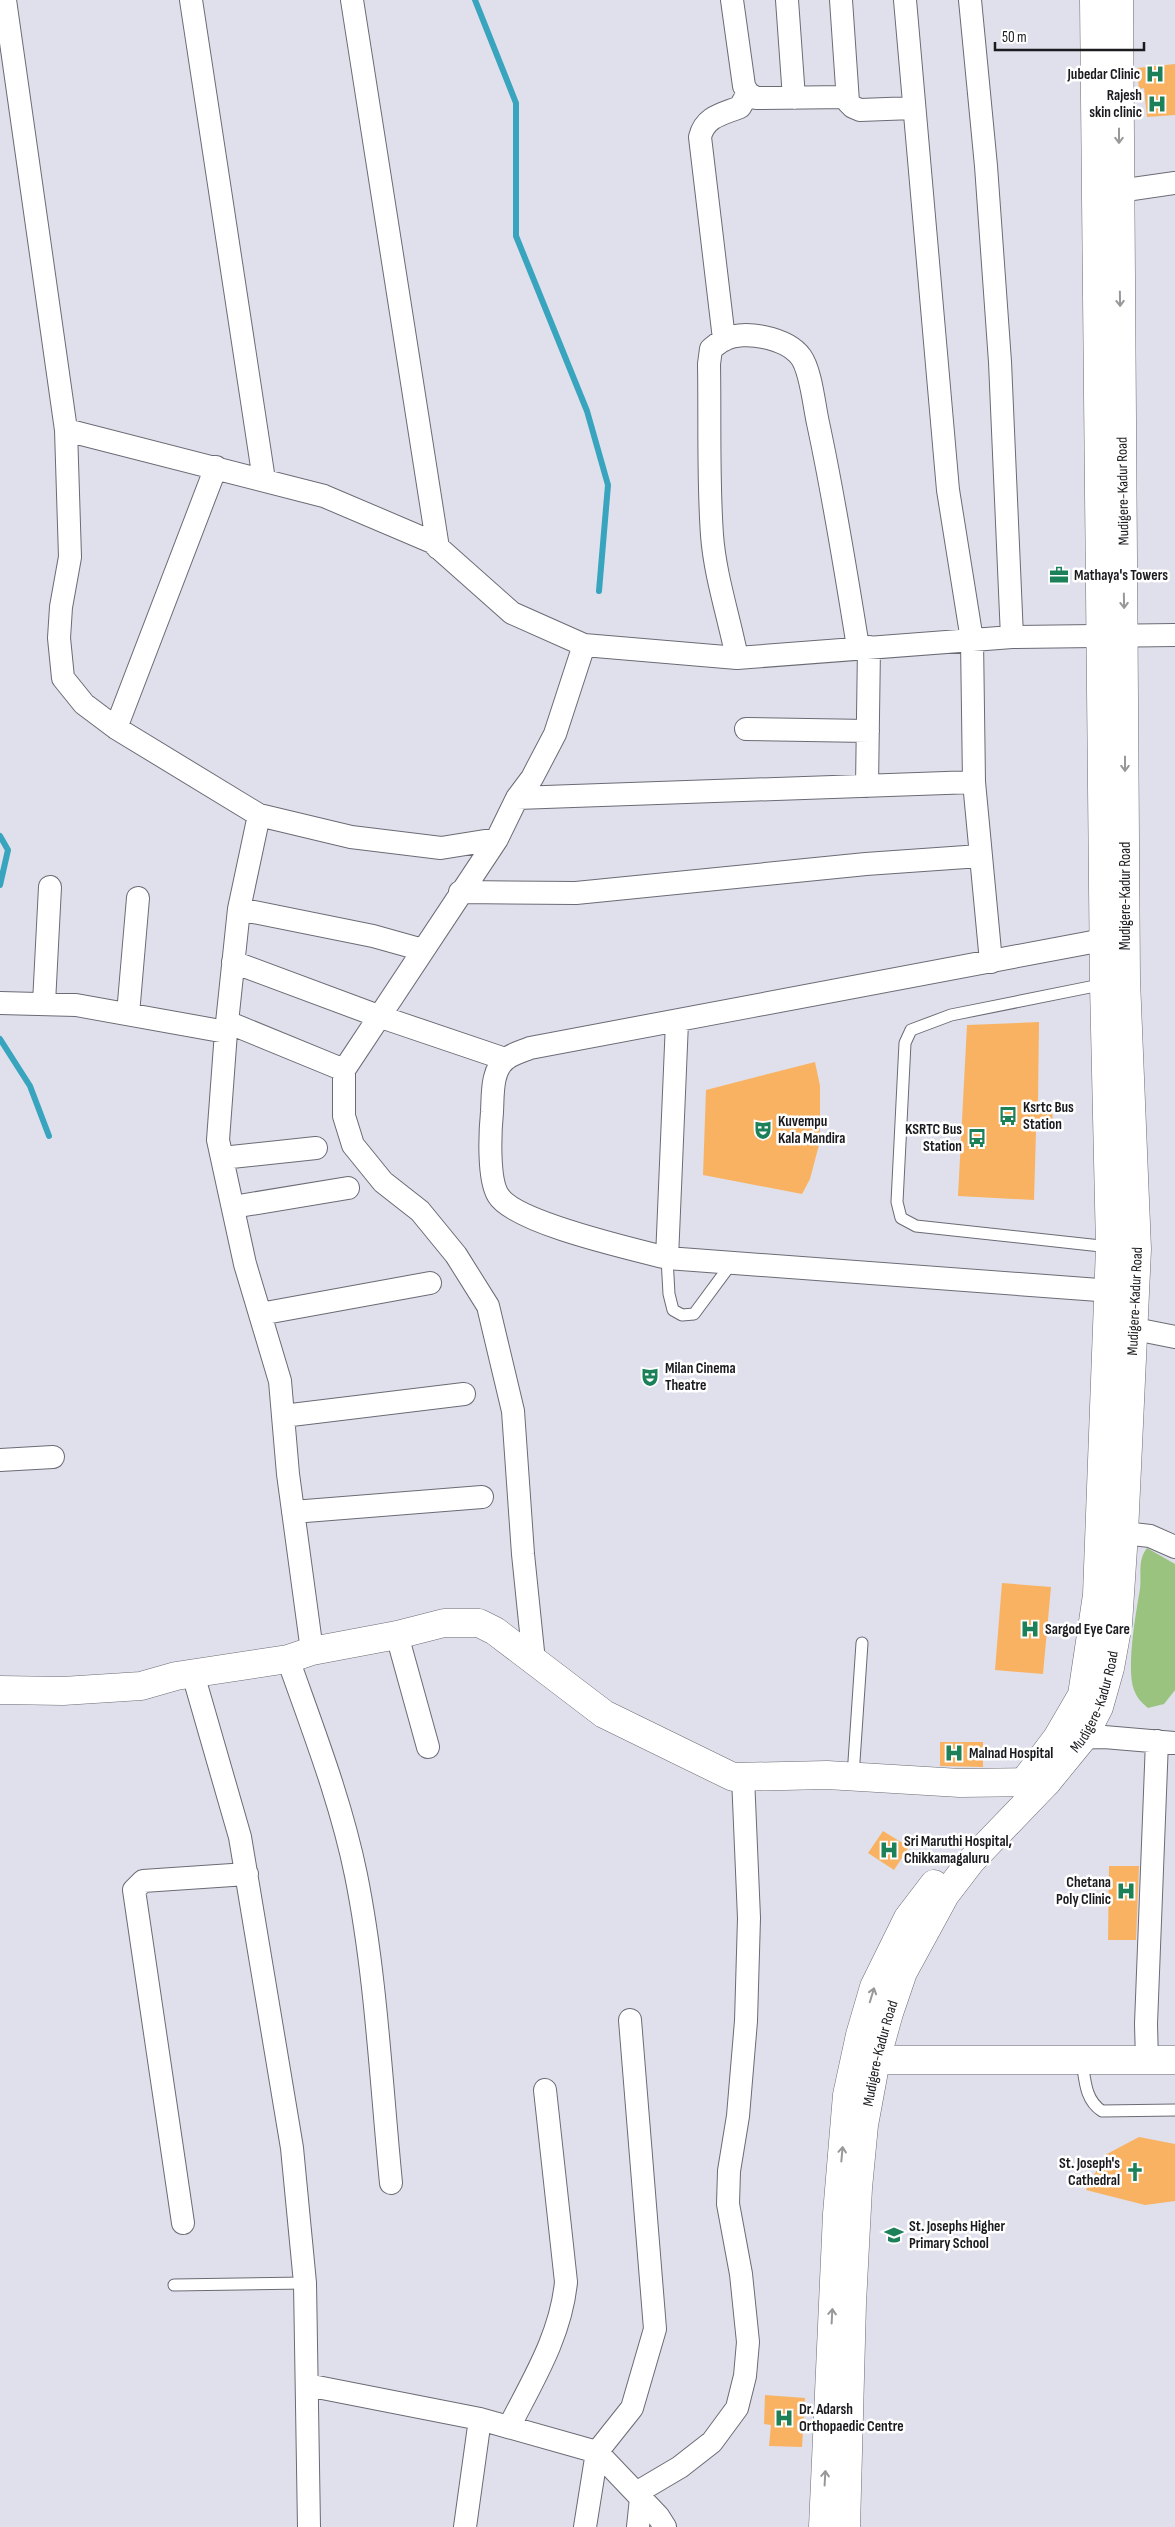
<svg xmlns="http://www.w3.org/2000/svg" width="1175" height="2527" font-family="'Sofia Sans Condensed',sans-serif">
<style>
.green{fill:#99c37f}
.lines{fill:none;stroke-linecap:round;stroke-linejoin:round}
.stream{stroke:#38a4bd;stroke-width:6}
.building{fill:#f9b262}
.lane-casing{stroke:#6a6b75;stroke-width:13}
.street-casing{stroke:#6a6b75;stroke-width:24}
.secondary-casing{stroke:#6a6b75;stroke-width:29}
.highway-casing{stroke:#6a6b75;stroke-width:29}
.lane{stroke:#fff;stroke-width:11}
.street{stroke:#fff;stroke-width:22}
.secondary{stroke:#fff;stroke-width:28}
.highway{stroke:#fff;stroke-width:28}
.oneway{stroke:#98989a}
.labels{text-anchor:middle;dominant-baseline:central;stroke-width:5;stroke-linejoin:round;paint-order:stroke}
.poi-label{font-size:15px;font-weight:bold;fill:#1b1b1f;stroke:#fff;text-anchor:start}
.street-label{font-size:15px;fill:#1b1b1f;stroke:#fff}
</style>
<rect width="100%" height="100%" fill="#dfe0eb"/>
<path class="green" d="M 1147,1548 L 1175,1564 L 1175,1690 L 1164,1704 L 1148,1708 C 1142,1703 1137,1698 1134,1690 C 1126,1668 1136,1612 1140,1589 C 1142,1574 1137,1561 1147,1548 Z"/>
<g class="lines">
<path class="stream" d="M 475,0 L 516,103 L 516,236 L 587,411 L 608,485 L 599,591
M 0,836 L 8,850 L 0,885
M 0,1039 L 30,1086 L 49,1136"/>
</g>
<path class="building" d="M 1175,64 L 1175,115 L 1147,117 L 1144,88 L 1139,89 L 1137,68 Z
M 1039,1022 L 1038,1102 L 1052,1102 L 1053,1131 L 1036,1131 L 1034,1200 L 958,1196 L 967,1025 Z
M 815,1062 L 820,1086 L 820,1141 L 810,1179 L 802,1194 L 703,1175 L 706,1090 Z
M 1002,1583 L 1051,1587 L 1043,1674 L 995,1670 Z
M 940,1742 L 983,1742 L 983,1767 L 940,1766 Z
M 883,1831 L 909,1847 L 894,1870 L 868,1853 Z
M 1109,1866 L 1139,1866 L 1136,1940 L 1108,1940 Z
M 1139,2137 L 1175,2144 L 1175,2201 L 1145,2205 L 1086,2190 L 1105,2155 Z
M 765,2395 L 805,2398 L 802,2447 L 769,2446 L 771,2425 L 764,2424 Z"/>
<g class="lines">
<g class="lane-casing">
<path id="lane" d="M 1105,984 L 951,1015 L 911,1030 L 905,1043 L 897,1202 L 901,1218 L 916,1226 L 1110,1247
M 667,1258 L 669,1294 L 673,1310 L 682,1315 L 694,1314 L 731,1264
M 853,1776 L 862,1643
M 1082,2061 C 1085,2080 1085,2100 1102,2111 L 1175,2110
M 174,2285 L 305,2283"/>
</g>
<g class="street-casing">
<path id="street" d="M 5,0 L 66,430 L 70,557 L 61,607 L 59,638 L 63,678 L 84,704 L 116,728 L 259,815 L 351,837 L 441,848 L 497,839
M 191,0 L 264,480
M 352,0 L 438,548
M 732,0 L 744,86 L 748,93 L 756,98 L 847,97
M 787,0 L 794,98
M 841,0 L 848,102 L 853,107 L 860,110 L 913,108
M 905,0 L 948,490 L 972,640 L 974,782 L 991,962
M 970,0 L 986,166 L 1000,362 L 1012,637
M 1119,191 L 1175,183
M 724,339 L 700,137 C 705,116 723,114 740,107 L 748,93
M 66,430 L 324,496 L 432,542 L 512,613 L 584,645 L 737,658 L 1012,637 L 1175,635
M 737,658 C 729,617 715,576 712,535 C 708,479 710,421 709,364 L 711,349 C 715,346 719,342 724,340 C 744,329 787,338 801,357 C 811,371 814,405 818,423 C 834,497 846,572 858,647
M 116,728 L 216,467
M 746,729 L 868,731
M 867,786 L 869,647
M 517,798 L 974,782
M 259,815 L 239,909 L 226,1032 L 218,1140 L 245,1264 L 280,1381 L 288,1474 L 312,1651
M 460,892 L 576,893 L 866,864 L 980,856
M 239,909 L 373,936 L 423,950
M 233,962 L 381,1017 L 505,1059
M 0,1003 L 76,1005 L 226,1032
M 44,1003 L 50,887
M 128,1014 L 138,898
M 227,1022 L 344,1070
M 677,1022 L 667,1258 L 1126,1292
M 222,1158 L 316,1148
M 233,1207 L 348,1188
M 667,1258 C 633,1249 514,1223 498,1195 C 488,1179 490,1132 492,1112 C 493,1096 491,1070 506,1059 C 512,1054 523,1051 530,1048 L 1119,937
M 260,1314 L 430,1283
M 1135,1329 L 1175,1337
M 283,1416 L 464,1394
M 0,1460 L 53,1457
M 293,1512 L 482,1497
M 1124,1533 L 1150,1536 L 1175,1547
M 397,1635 L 428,1747
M 288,1659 C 313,1730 341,1801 356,1875 C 376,1974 381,2082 391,2183
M 534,1661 L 523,1554 L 513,1411 L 488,1306 L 456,1255 L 420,1211 L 383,1182 L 353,1145 L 344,1116 L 344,1070 L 497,839 L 517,798 L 532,778 L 555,734 L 584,645
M 193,1674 L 240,1837 L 292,2148 L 305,2283 L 309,2527
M 1069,1738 L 1104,1737 L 1175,1743
M 1147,2061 L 1146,2024 L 1157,1741
M 183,2223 L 134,1890 L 143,1881 L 247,1874
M 307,2385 L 480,2419
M 509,2427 C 533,2380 561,2335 566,2282 L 545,2090
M 636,2493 L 680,2467 L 712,2442 L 737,2408 L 745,2376 L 748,2342 L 741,2274 L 728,2204 L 729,2171 L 738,2116 L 746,2021 L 749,1918 L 743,1777
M 465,2527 L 480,2419 L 597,2452 L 658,2516 L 665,2527
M 585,2527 L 597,2452 L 632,2408 L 655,2329 L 630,2020
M 638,2527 L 641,2498"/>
</g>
<g class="secondary-casing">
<path id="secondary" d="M 0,1690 L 63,1691 L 141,1686 L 176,1676 L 288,1659 L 312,1651 L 397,1635 L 444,1623 L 479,1623 L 495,1631 L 604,1714 L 733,1777 L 827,1775 L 960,1783 L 1047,1782
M 876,2060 L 1175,2060"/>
</g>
<g class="highway-casing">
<g id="highway">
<path d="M 1023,1783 L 1057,1738 L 1082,1695 L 1097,1595 L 1110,1247 L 1104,984 L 1094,0"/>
<path d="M 823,2527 L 837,2214 L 847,2095 L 860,2035 L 874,1987 L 908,1918 L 934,1884"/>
<path id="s1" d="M 846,2527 L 852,2303 L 858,2188 L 864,2125 L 876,2060 L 889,2013 L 903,1972 L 945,1895 L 971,1861 L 1047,1782 L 1083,1738 L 1099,1707 L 1110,1668 L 1118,1624 L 1124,1533 L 1137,1249 L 1126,980 L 1119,0"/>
</g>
</g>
<use href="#lane" class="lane"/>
<use href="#street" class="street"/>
<use href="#secondary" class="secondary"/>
<use href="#highway" class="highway"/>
</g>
<defs><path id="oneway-shaft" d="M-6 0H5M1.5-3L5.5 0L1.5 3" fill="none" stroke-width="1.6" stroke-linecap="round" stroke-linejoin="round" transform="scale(1.25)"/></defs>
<g class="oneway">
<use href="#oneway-shaft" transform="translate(1119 136) rotate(90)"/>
<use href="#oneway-shaft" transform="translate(1120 299) rotate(89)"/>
<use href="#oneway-shaft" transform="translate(1124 601) rotate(89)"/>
<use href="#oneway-shaft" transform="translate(1125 764) rotate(90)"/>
<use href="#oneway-shaft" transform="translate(872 1995) rotate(-73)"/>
<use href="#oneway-shaft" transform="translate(842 2154) rotate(-85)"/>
<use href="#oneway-shaft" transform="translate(832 2316) rotate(-87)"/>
<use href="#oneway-shaft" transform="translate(825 2478) rotate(-87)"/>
</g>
<defs>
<g id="hospital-bare" transform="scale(1.5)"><path d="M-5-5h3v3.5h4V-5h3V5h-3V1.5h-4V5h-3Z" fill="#1c8059" stroke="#fff" stroke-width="2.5" paint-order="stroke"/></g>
<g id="office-bare" transform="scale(1.5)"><path d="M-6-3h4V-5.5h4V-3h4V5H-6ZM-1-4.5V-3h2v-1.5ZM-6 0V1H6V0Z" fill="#1c8059" stroke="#fff" stroke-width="2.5" paint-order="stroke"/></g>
<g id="bus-bare" transform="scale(1.5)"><path d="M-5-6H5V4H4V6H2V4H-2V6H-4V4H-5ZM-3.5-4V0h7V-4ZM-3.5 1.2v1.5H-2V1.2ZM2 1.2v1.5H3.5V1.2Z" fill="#1c8059" stroke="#fff" stroke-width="2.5" paint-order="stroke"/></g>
<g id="theatre-bare" transform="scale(1.5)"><path d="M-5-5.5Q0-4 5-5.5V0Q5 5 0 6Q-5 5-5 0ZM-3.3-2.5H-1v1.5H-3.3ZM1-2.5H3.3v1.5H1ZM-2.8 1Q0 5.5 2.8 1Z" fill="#1c8059" stroke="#fff" stroke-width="2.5" paint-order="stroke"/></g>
<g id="church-bare" transform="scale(1.5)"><path d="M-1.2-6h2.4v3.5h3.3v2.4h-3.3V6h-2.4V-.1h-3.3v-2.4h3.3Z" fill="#1c8059" stroke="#fff" stroke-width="2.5" paint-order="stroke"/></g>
<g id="school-bare" transform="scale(1.5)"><path d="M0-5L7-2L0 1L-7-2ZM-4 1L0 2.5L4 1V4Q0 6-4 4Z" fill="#1c8059" stroke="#fff" stroke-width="2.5" paint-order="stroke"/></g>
</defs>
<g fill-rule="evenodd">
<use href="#hospital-bare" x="1155" y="74"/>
<use href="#hospital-bare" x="1157" y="104"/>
<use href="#office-bare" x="1059" y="575"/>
<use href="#bus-bare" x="1008" y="1116"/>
<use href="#theatre-bare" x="763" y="1130"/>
<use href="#bus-bare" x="977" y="1138"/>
<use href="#theatre-bare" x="650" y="1377"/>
<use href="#hospital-bare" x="1030" y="1629"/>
<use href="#hospital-bare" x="954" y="1753"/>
<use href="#hospital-bare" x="889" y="1850"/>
<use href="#hospital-bare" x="1126" y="1891"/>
<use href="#church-bare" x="1135" y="2172"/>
<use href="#school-bare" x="894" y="2235"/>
<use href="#hospital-bare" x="784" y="2418"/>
</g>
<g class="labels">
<g class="poi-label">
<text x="1140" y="74" text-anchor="end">Jubedar Clinic</text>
<text x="1142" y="95" text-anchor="end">Rajesh<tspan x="1142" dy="17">skin clinic</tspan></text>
<text x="1074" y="575">Mathaya's Towers</text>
<text x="1023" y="1107">Ksrtc Bus<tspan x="1023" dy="17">Station</tspan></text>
<text x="778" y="1121">Kuvempu<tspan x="778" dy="17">Kala Mandira</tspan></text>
<text x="962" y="1129" text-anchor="end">KSRTC Bus<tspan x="962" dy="17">Station</tspan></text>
<text x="665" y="1368">Milan Cinema<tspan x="665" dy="17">Theatre</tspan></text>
<text x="1045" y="1629">Sargod Eye Care</text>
<text x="969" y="1753">Malnad Hospital</text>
<text x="904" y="1841">Sri Maruthi Hospital,<tspan x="904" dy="17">Chikkamagaluru</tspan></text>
<text x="1111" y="1882" text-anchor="end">Chetana<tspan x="1111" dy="17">Poly Clinic</tspan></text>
<text x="1120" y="2163" text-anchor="end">St. Joseph's<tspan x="1120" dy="17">Cathedral</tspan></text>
<text x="909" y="2226">St. Josephs Higher<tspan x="909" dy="17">Primary School</tspan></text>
<text x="799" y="2409">Dr. Adarsh<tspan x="799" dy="17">Orthopaedic Centre</tspan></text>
</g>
<g class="street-label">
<text transform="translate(1123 491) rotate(-91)">Mudigere-Kadur Road</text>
<text transform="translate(1125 896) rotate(-90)">Mudigere-Kadur Road</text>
<text stroke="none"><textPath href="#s1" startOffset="1301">Mudigere-Kadur Road</textPath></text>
<text stroke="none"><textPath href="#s1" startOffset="896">Mudigere-Kadur Road</textPath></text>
<text stroke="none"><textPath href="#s1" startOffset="476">Mudigere-Kadur Road</textPath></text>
</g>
</g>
<path d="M995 42v8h149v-8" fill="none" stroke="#1b1b1f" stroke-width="2.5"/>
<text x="1002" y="42" font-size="15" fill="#1b1b1f" stroke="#ffffff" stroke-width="4" paint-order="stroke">50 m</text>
</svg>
